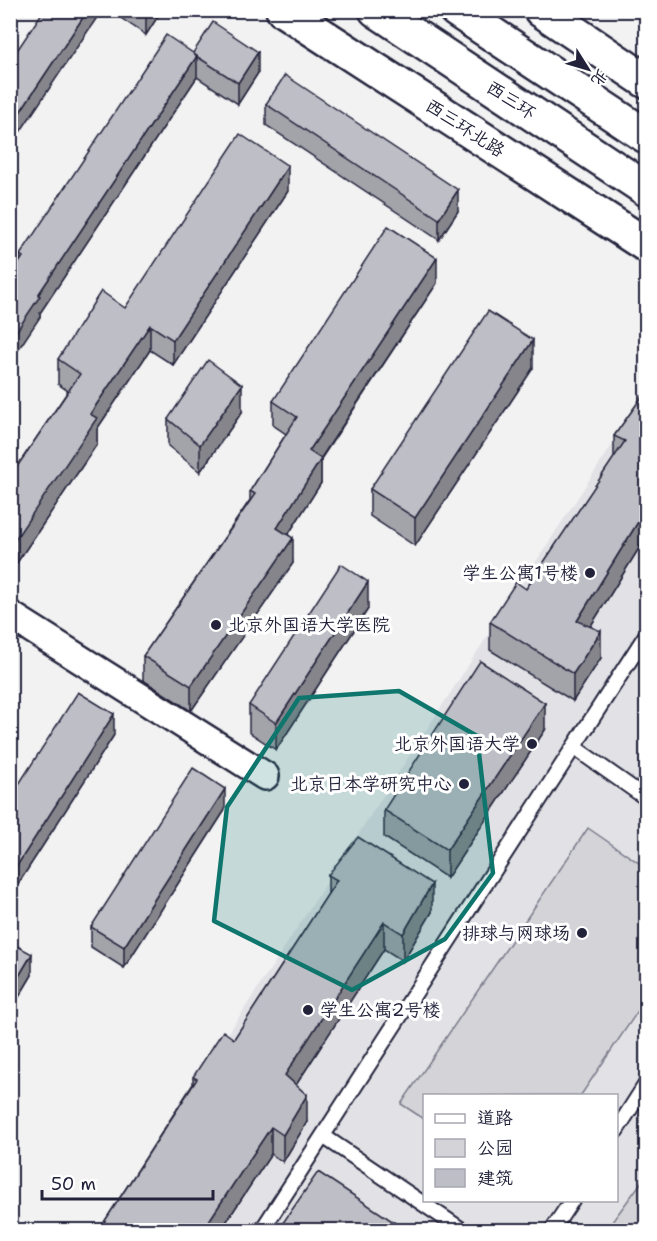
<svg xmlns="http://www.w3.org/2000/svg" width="657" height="1241" font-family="'Shantell Sans','LXGW WenKai TC',sans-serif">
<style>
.built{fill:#e2e2e6;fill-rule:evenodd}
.green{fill:#d3d3d8;stroke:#7a7a8a;stroke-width:1.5}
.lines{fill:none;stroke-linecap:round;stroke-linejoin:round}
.lane-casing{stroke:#22223b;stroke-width:18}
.street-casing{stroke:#22223b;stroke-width:32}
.secondary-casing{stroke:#22223b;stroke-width:38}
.highway-casing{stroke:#22223b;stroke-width:38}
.lane{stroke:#fff;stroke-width:14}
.street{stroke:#fff;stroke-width:27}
.secondary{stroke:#fff;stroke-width:33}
.highway{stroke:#fff;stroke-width:33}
.wall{fill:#a3a3aa;stroke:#22223b;stroke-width:1.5}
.shaded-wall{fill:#85858b;stroke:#22223b;stroke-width:1.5}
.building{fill:#bebec6;stroke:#22223b;stroke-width:1.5}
.marked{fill:#0f766e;fill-opacity:0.2;stroke:#0f766e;stroke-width:4.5;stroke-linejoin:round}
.poi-dot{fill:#22223b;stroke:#fff;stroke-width:2}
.labels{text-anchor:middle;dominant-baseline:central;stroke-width:6;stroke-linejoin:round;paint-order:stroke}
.street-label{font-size:18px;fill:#22223b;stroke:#fff}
.poi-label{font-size:18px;fill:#22223b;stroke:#fff;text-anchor:end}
</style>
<rect width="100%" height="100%" fill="#f2f2f3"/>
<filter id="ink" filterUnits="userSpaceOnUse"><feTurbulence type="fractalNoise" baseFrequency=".0167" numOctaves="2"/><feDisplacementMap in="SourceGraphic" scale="12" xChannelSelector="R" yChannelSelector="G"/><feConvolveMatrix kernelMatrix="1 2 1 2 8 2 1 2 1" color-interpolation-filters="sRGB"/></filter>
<g filter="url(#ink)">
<path class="built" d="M 646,393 L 646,1230 L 100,1230 ZM 424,1096 L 616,1096 L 616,1200 L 424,1200 Z"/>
<path class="green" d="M 588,828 L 646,868 L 646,999 L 581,1095 L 424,1096 L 424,1119 L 401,1104 Z
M 646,1176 L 646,1230 L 606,1230 Z"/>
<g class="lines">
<g class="lane-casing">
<path id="lane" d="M 575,748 L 646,798
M 616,1131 L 646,1084
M 323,1136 L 462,1230
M 262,1230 L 646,635
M 552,1230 L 572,1200"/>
</g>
<g class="street-casing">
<path id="street" d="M 10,615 L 265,776"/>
</g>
<g class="secondary-casing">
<path id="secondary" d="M 283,10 L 646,245
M 541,10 L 646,81"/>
</g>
<g class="highway-casing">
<path id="highway" d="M 376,10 L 646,189
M 456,10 L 646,136"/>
</g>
<use href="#lane" class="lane"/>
<use href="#street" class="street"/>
<use href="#secondary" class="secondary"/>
<use href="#highway" class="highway"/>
</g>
<path class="wall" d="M 109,10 L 162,10 L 146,35 Z
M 193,53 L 258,73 L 238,104 L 197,77 L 40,313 L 40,317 L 20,262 L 20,255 Z
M 266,104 L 458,211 L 439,240 L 266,125 Z
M 288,191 L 173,365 L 150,350 L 97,429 L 97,444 L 10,573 L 10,477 L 68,391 L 58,384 L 58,359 L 125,308 Z
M 437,283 L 321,459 L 321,483 L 288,535 L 293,563 L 191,711 L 143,680 L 143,656 L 250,500 L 250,491 L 286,434 L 273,425 L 273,401 Z
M 533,368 L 415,546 L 370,516 L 370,489 Z
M 646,391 L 646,537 L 590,627 L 601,658 L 573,701 L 490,650 L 490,622 L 526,589 L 614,458 L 614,436 Z
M 242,412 L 200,472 L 168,446 L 168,419 Z
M 368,609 L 276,750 L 249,732 L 249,705 Z
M 545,730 L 447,878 L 384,837 L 384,810 Z
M 114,735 L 11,895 L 10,895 L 10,798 Z
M 225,810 L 124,968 L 91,947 L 91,927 Z
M 328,875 L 432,912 L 403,961 L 384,949 L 296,1085 L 307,1122 L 283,1162 L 271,1154 L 221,1230 L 99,1230 L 193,1084 L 193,1077 L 234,1039 L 328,894 Z
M 10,942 L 32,975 L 13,1007 L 10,1006 Z"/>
<path class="shaded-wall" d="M 88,10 L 102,10 L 10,147 L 10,127 Z
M 148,10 L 162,10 L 146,35 L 146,14 Z
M 258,52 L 258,73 L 238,104 L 238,83 Z
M 197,56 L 197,77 L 40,313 L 40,317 L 10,362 L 10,341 L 38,295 Z
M 288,166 L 288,191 L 173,365 L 173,340 Z
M 458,190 L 458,211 L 439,240 L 439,219 Z
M 437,258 L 437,283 L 309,476 L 309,451 Z
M 150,325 L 150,350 L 97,429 L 97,444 L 10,573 L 10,547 L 90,414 Z
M 533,340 L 533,368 L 415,546 L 415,518 Z
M 242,385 L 242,412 L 200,472 L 200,445 Z
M 321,459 L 321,483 L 277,552 L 277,528 Z
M 646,509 L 646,537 L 577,648 L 577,621 Z
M 293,538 L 293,563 L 191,711 L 191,686 Z
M 368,582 L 368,609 L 276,750 L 276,723 Z
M 601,631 L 601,658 L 573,701 L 573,674 Z
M 545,703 L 545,730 L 447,878 L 447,850 Z
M 114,714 L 114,735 L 11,895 L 11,875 Z
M 225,789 L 225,810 L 124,968 L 124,947 Z
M 432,884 L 432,912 L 403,961 L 403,934 Z
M 384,922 L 384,949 L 285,1102 L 285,1075 Z
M 32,954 L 32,975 L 13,1007 L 13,986 Z
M 307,1095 L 307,1122 L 283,1162 L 283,1135 Z
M 271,1127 L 271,1154 L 221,1230 L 203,1230 Z"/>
<path class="building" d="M 44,10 L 88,10 L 10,127 L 10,61 Z
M 140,10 L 148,10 L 146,14 Z
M 213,22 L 258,52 L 238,83 L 193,54 L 197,56 L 38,295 L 40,296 L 10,341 L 10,276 L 23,257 L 20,255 L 166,35 L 193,53 Z
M 285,75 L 458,190 L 439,219 L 266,104 Z
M 240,134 L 288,166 L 173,340 L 150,325 L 90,414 L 97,418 L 10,547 L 10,477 L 80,374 L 58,359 L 101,291 L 125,308 Z
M 388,226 L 437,258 L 309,451 L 321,459 L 277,528 L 293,538 L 191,686 L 143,656 L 255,494 L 250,491 L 297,417 L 273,401 Z
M 488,311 L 533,340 L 415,518 L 370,489 Z
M 208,360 L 242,385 L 200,445 L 168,419 Z
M 646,391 L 646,509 L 577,621 L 601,631 L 573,674 L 490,622 L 516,582 L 526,589 L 625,441 L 614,436 Z
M 341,564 L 368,582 L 276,723 L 249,705 Z
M 480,661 L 545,703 L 447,850 L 384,810 Z
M 78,692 L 114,714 L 11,875 L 10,874 L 10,798 Z
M 193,768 L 225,789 L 124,947 L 91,927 Z
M 358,837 L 432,884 L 403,934 L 384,922 L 285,1075 L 307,1095 L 283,1135 L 271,1127 L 203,1230 L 99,1230 L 197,1079 L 193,1077 L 223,1031 L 234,1039 L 337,880 L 328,875 Z
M 10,942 L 32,954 L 13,986 L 10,985 Z
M 318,1172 L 406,1230 L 278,1230 Z"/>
</g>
<path class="marked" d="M 399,691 L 477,736 L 493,873 L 445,939 L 352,990 L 214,921 L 227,807 L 299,698 Z"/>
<g class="poi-dot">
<circle cx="590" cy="573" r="6"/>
<circle cx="216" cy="625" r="6"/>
<circle cx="532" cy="744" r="6"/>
<circle cx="464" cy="784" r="6"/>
<circle cx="582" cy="933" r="6"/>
<circle cx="308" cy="1010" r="6"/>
</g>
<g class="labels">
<g class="street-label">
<text transform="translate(511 100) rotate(33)">西三环</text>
<text transform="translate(465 128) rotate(33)">西三环北路</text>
</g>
<g class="poi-label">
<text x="578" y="573">学生公寓1号楼</text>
<text x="228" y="625" text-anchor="start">北京外国语大学医院</text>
<text x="520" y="744">北京外国语大学</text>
<text x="452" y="784">北京日本学研究中心</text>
<text x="570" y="933">排球与网球场</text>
<text x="320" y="1010" text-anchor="start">学生公寓2号楼</text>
</g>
</g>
<rect width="657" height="1241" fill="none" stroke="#fff" stroke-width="36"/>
<rect x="18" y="18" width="621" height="1205" fill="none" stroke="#22223b" stroke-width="2" filter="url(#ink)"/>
<rect x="423" y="1094" width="195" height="108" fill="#ffffff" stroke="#a7a7b1" stroke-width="1.5"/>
<rect x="435" y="1114" width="30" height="9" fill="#ffffff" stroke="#a7a7b1" stroke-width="1.5"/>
<text x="477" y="1124" font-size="18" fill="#22223b">道路</text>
<rect x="435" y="1139" width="30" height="18" fill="#d3d3d8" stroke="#a7a7b1" stroke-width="1.5"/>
<text x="477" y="1154" font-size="18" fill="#22223b">公园</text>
<rect x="435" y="1169" width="30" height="18" fill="#bebec6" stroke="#a7a7b1" stroke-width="1.5"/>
<text x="477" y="1184" font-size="18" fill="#22223b">建筑</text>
<g transform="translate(588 69) rotate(127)" stroke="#ffffff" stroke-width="4.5" paint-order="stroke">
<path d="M0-4.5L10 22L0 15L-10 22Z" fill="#22223b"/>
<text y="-9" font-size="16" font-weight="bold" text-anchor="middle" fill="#22223b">北</text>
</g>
<path d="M42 1190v9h171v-9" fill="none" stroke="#22223b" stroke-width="3"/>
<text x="51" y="1190" font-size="18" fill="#22223b" stroke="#ffffff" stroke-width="4.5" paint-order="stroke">50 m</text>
</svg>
